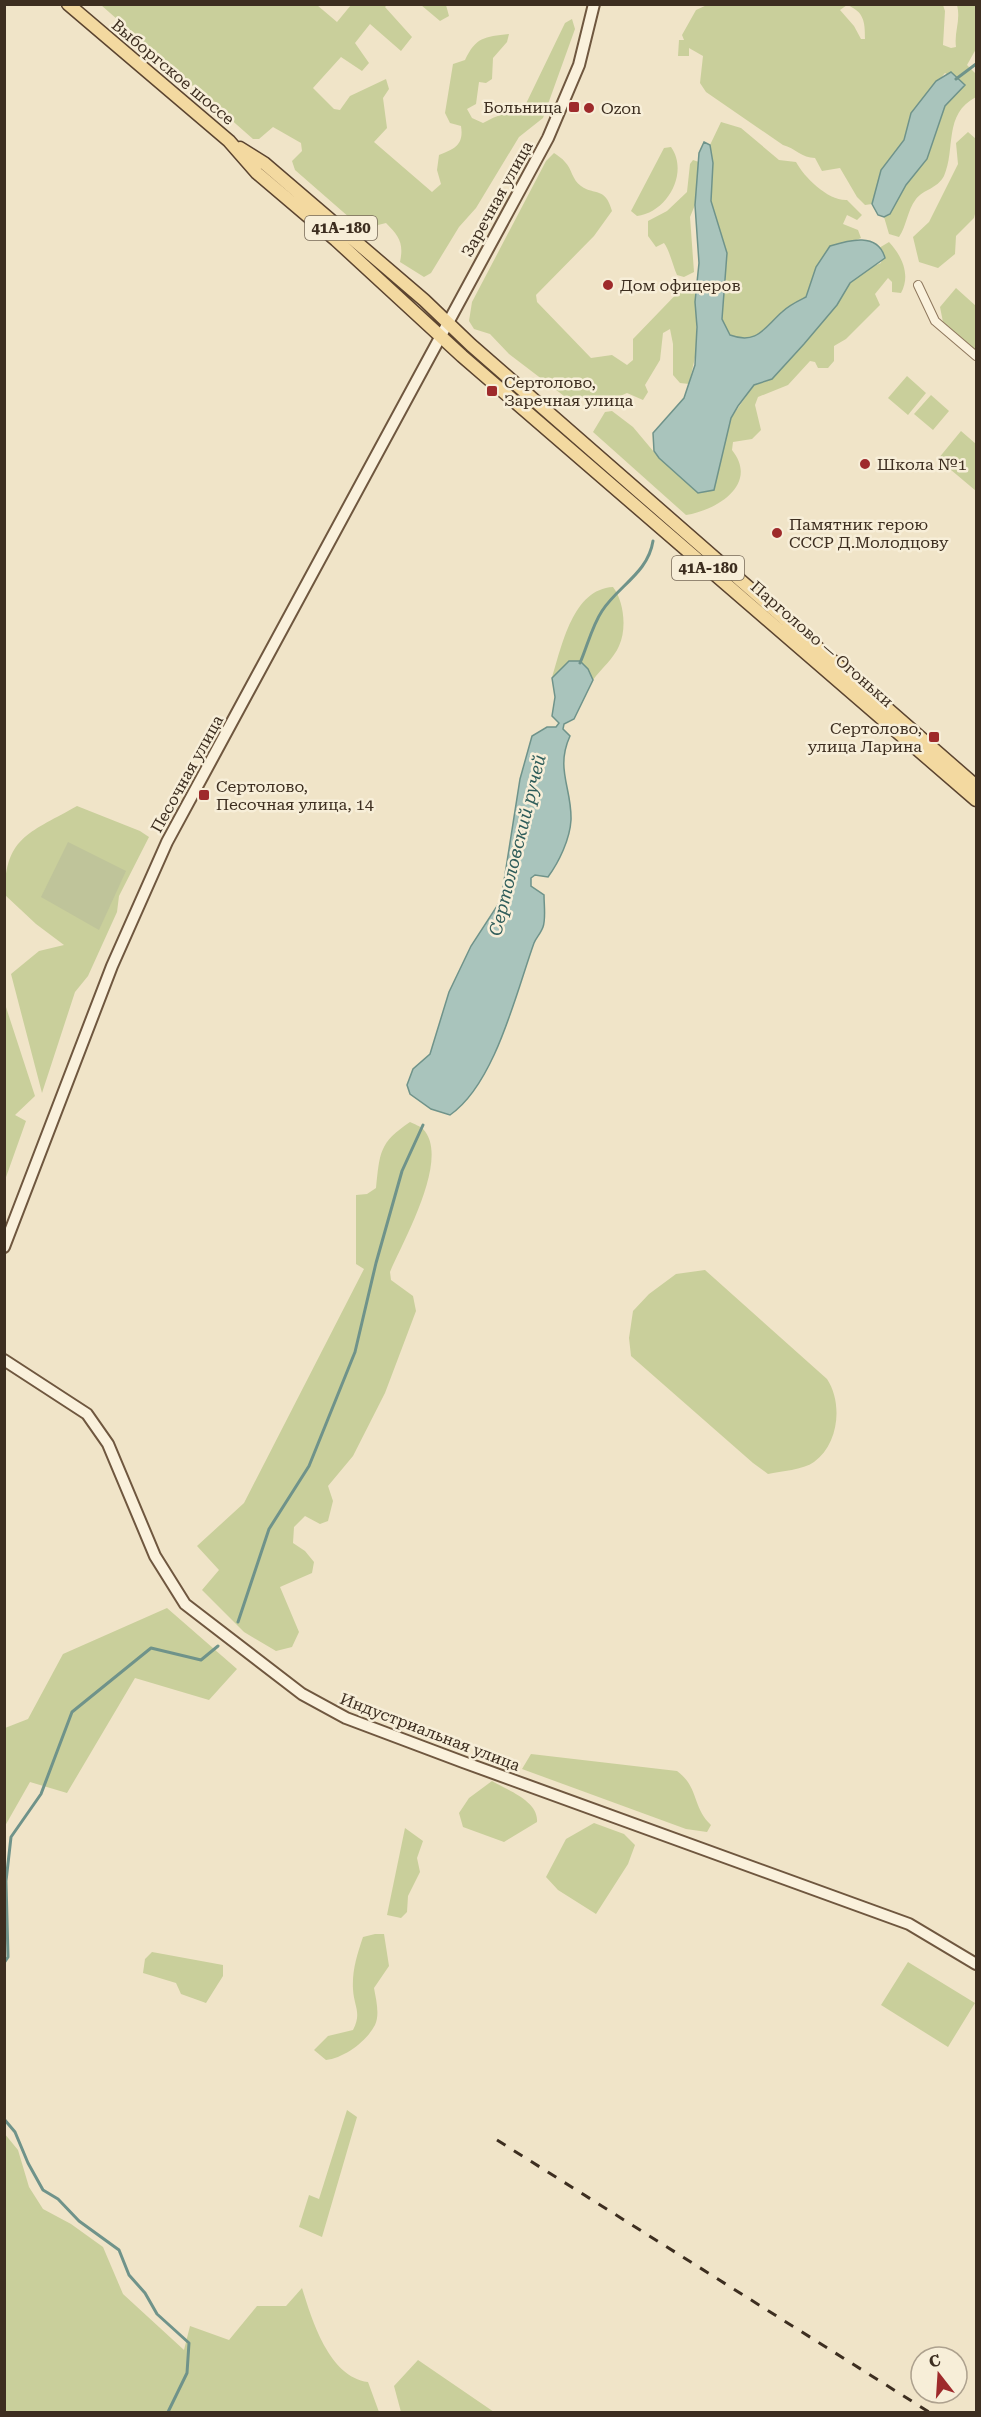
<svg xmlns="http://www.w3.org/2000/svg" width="981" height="2417" font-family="'Roboto Serif',serif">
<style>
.green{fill:#c9cf9b;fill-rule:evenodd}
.cemetery{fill:#bfc49a}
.water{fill:#a9c4bc;stroke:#6f938a;stroke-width:1.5}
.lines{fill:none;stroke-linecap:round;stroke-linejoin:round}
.stream{stroke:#6f938a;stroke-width:3}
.street-casing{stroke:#8d765c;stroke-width:10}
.secondary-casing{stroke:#6f573f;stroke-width:14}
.primary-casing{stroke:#5b4430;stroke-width:15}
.street{stroke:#faf1dc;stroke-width:8}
.secondary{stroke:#faf1dc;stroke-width:10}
.primary{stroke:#f3d9a0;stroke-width:12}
.rail{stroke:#3d2e20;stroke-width:3;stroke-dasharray:10 10;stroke-linecap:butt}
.poi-dot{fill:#9e2a2b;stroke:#f7eed8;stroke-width:2}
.labels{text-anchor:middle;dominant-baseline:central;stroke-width:5;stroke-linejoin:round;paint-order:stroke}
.shield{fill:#f7eed8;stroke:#756857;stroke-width:1.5}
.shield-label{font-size:15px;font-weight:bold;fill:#3d2e20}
.street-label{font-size:16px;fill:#3d2e20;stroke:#f7eed8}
.poi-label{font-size:16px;fill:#3d2e20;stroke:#f7eed8;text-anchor:start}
.water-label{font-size:18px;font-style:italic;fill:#2f5d5a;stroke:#f7eed8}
</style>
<rect width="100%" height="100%" fill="#f0e4c8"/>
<path class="green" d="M 101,5 L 317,5 L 337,22 L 351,5 L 387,5 L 385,7 L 412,37 L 401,51 L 370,24 L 355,43 L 369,63 L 362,71 L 341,57 L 313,88 L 334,109 L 340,110 L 350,96 L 386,79 L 389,89 L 383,98 L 387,128 L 374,142 L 432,192 L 441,184 L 437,170 L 439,155 C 455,149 464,145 461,126 L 450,123 L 445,113 L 453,64 L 465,60 C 476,37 484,37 509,34 L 507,42 L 493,58 L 492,79 L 486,83 L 479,82 L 476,104 L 467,109 L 472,118 L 483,123 C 496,116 506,111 521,114 L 565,23 L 572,19 L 575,29 L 543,118 L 519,137 L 476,208 L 459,227 L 431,273 L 424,277 L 400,262 C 404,243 399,236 386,223 L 378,225 L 371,234 L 366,232 L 295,170 L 292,161 L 302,151 L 301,143 L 273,127 L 259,139 L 253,139 Z
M 421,5 L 446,5 L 449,16 L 440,21 Z
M 707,5 L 943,5 L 945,11 L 943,45 L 951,48 L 956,47 C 954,31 961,21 957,5 L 976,5 L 976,49 L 967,65 L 976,74 L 976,97 C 943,114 956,149 944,176 C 937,189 924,189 916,199 C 907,211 907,225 899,237 L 889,234 L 884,217 L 890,213 L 906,185 L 927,159 L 945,106 L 965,85 L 945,73 L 911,113 L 904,140 L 881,170 L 872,204 L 865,205 L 857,197 L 840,168 L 822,171 L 815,158 C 802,158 795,148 783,145 L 706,92 L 700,83 L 703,56 L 689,48 L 689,56 L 678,56 L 679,40 L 684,40 L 682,35 L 696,10 ZM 847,5 C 864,12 865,21 865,39 L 861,39 L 854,26 L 840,10 Z
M 721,122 L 741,128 L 779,160 L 796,162 C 804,177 828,201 847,200 L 862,215 L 857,220 L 847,215 L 843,224 L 858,230 L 861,238 L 849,243 L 843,242 L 816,267 L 806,297 C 798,301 789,305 782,312 C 763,328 757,345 730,335 L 722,319 L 727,253 L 711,201 L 713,163 L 710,145 Z
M 968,132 L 976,139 L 976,210 L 974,218 L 956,236 L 955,254 L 938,268 L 919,262 L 913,237 L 929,222 L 958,164 L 956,143 Z
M 671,147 C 689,172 668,212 637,216 L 631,211 L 664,148 Z
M 554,153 C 558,156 562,158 565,162 C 572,169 572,180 581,186 C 595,196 605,186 612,211 L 594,236 L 536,295 L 537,302 L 591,358 L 612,355 L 627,365 L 633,360 L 633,339 L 688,282 L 697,283 L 696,353 L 689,384 L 680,383 L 673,375 L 673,344 L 670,329 L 663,333 L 660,360 L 645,385 L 648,392 L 643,400 L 627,393 L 609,401 L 568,399 L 509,354 L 490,334 L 474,329 L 469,321 L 472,302 L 546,161 Z
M 693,160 L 699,162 L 695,205 L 690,217 L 694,272 L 684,277 L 677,275 C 673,266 669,249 664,243 L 656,247 L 648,236 L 648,221 L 667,211 L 687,192 L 690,164 Z
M 889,242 C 902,256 911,275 901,293 L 892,292 L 892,282 L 888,278 L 875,294 L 880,305 L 846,339 L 834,346 L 834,361 L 828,368 L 818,368 L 815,362 L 810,361 L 788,385 L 758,397 L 755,405 L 761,430 L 752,439 L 733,442 L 732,450 C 759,484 718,510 686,515 L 593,432 L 605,412 L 612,411 L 633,427 L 659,458 L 731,418 L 754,385 L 772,379 L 837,305 L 850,283 L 864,270 L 881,263 L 883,251 L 879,248 Z
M 956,288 L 976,306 L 976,350 L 943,322 L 940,307 Z
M 907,376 L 926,393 L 908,415 L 888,398 Z
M 931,395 L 949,411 L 933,430 L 914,414 Z
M 961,431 L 976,444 L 976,491 L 938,459 Z
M 613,587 C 624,601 627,629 619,646 C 614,658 601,669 593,680 L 588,669 L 569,661 L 552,678 C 562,645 573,589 613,587 Z
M 77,806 L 140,831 L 149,837 L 119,896 L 117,912 L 88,976 L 75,992 L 42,1093 L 11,974 L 39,951 L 64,945 L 36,924 L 5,895 C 4,836 32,832 77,806 Z
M 4,1001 L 35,1096 L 15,1115 L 26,1121 L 5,1180 Z
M 410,1122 C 414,1124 420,1126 423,1129 C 451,1158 403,1241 390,1272 L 391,1280 L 413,1296 L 416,1311 L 385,1393 L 353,1456 L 328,1486 L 333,1501 L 328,1521 L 320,1524 L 305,1516 L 294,1527 L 293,1543 L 305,1551 L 314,1562 L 312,1573 L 280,1587 L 299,1632 L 292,1647 L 276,1651 L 244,1632 L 202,1590 L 219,1570 L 197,1546 L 244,1503 L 364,1269 L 356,1264 L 356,1195 L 367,1194 L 376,1188 C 380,1152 379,1143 410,1122 Z
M 705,1270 L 827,1379 C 843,1403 839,1444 814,1462 C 803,1470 781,1471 768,1474 L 753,1463 L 631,1356 L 629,1338 L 633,1311 L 649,1294 L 676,1274 Z
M 167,1608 L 237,1669 L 209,1700 L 135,1678 L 67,1793 L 30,1782 L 5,1826 L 5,1728 L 28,1719 L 63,1654 Z
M 531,1754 L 677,1771 C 699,1787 692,1807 711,1825 L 707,1832 L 686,1829 L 522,1769 Z
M 492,1781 C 507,1790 539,1801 537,1822 L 504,1842 L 463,1827 L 459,1813 L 469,1798 Z
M 594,1823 L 624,1834 L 635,1845 L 628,1864 L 596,1914 L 558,1890 L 546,1877 L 566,1839 Z
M 405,1828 L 423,1841 L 417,1858 L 420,1872 L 408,1896 L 407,1912 L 401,1918 L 387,1915 Z
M 375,1934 L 384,1934 L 389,1966 L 374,1988 C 376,1999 380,2015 375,2025 C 366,2042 344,2058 326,2060 L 314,2050 L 328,2036 L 353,2030 C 362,2013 354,2007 353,1989 C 352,1970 357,1955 363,1937 Z
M 152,1952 L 223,1965 L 223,1976 L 206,2003 L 181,1994 L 176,1983 L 143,1973 L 145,1959 Z
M 908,1962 L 975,2003 L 948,2047 L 881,2005 Z
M 347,2110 L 357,2117 L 322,2237 L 299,2227 L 309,2195 L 319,2199 Z
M 4,2133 L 18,2150 L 29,2187 L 43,2209 L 71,2224 L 103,2247 L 123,2294 L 184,2350 L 190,2326 L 229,2340 L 257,2306 L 286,2306 L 302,2288 C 312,2320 329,2377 368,2382 L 379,2412 L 5,2412 Z
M 418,2360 L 494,2412 L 401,2412 L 394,2386 Z"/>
<path class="cemetery" d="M 68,842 L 126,871 L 99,930 L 41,897 Z"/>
<path class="water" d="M 951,72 L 965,85 L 945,106 L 927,159 L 906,185 L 890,214 L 884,217 L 878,215 L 872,204 L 881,170 L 904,140 L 911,113 L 936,81 Z
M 704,142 L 710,145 L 713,163 L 711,201 L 727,253 L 722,319 L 730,335 C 757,345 764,328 782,312 C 789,305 798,301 806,297 L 816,267 L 830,246 C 849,240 878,232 885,258 L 850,283 L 837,305 L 804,344 L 772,379 L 754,385 L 738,406 L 731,418 L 714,490 L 698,493 L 659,458 L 654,451 L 653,433 L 684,398 L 695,365 L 697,327 L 695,302 L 699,263 L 695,205 L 699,153 Z
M 569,661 L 580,661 L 588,669 L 593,680 L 574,719 L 564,724 L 563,729 L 570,736 C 555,769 572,788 571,820 C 570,839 559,862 548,877 L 535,875 L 531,878 L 531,886 L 544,895 C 544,905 546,919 543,927 C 541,933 536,938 534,943 C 516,993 495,1084 450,1115 L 431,1109 L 410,1094 L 407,1085 L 413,1069 L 430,1054 L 449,992 L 471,946 L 501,900 L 520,779 L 532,736 L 547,727 L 556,727 L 559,723 L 552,716 L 555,697 L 552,678 Z"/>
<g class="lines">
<path class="stream" d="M 956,79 L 976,64
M 580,663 C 587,647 592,626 602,611 C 618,586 648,573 653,541
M 238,1622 L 269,1529 L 309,1466 L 355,1352 L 376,1263 L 402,1171 L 423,1125
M 4,1963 L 8,1957 L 6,1881 L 11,1837 L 41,1794 L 72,1712 L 151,1648 L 201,1660 L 218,1646
M 4,2119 L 15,2132 L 28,2163 L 43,2190 L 58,2199 L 79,2221 L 119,2250 L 129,2275 L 145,2293 L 157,2314 L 189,2343 L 187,2373 L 168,2412"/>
<g class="street-casing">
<path id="street" d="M 918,285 L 935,321 L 976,356"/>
</g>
<g class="secondary-casing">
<path id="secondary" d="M 4,1247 L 112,966 L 167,842 L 548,138 L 579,65 L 594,4
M 4,1360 L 87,1414 L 108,1444 L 155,1556 L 185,1604 L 302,1694 L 346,1718 L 463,1762 L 909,1924 L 976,1964"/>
</g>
<g class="primary-casing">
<path id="primary" d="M 68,4 L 229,141 L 257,173 L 336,240 L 462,356 L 976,800
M 240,148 L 264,163 L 424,300 L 471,345 L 976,786"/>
</g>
<use href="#street" class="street"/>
<use href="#secondary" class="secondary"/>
<use href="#primary" class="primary"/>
<path class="rail" d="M 497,2140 L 929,2412"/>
</g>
<g class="poi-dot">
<rect x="568" y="101" width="12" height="12" rx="3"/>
<circle cx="589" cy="108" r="6"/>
<circle cx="608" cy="285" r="6"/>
<rect x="486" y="385" width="12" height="12" rx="3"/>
<circle cx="865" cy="464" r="6"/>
<circle cx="777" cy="533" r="6"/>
<rect x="928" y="731" width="12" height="12" rx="3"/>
<rect x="198" y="789" width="12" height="12" rx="3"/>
</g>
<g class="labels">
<g class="shield">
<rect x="305" y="216" width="72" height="24" rx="4.5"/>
<rect x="672" y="556" width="72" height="24" rx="4.5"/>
</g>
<g class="shield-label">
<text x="341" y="228">41А-180</text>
<text x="708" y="568">41А-180</text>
</g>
<g class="street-label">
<text transform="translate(173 72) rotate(40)">Выборгское шоссе</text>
<text transform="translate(497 199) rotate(-61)">Заречная улица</text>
<text transform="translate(822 644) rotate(41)">Парголово — Огоньки</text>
<text transform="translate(187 774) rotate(-61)">Песочная улица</text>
<text transform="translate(430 1732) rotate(21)">Индустриальная улица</text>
</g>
<g class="poi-label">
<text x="562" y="107" text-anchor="end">Больница</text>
<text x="601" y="108">Ozon</text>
<text x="620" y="285">Дом офицеров</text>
<text x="504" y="382">Сертолово,<tspan x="504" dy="18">Заречная улица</tspan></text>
<text x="877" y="464">Школа №1</text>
<text x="789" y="524">Памятник герою<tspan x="789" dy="18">СССР Д.Молодцову</tspan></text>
<text x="922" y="728" text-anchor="end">Сертолово,<tspan x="922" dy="18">улица Ларина</tspan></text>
<text x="216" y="786">Сертолово,<tspan x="216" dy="18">Песочная улица, 14</tspan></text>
</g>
<g class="water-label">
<text transform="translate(517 845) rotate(-76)">Сертоловский ручей</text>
</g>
</g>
<rect width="981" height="2417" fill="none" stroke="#3d2e20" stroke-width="12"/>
<g transform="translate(939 2375) rotate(343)"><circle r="28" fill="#f7eed8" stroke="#ada18e" stroke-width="1.5"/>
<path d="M0-4.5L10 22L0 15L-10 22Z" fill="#9e2a2b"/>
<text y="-9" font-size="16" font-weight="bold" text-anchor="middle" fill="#3d2e20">С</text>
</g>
</svg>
